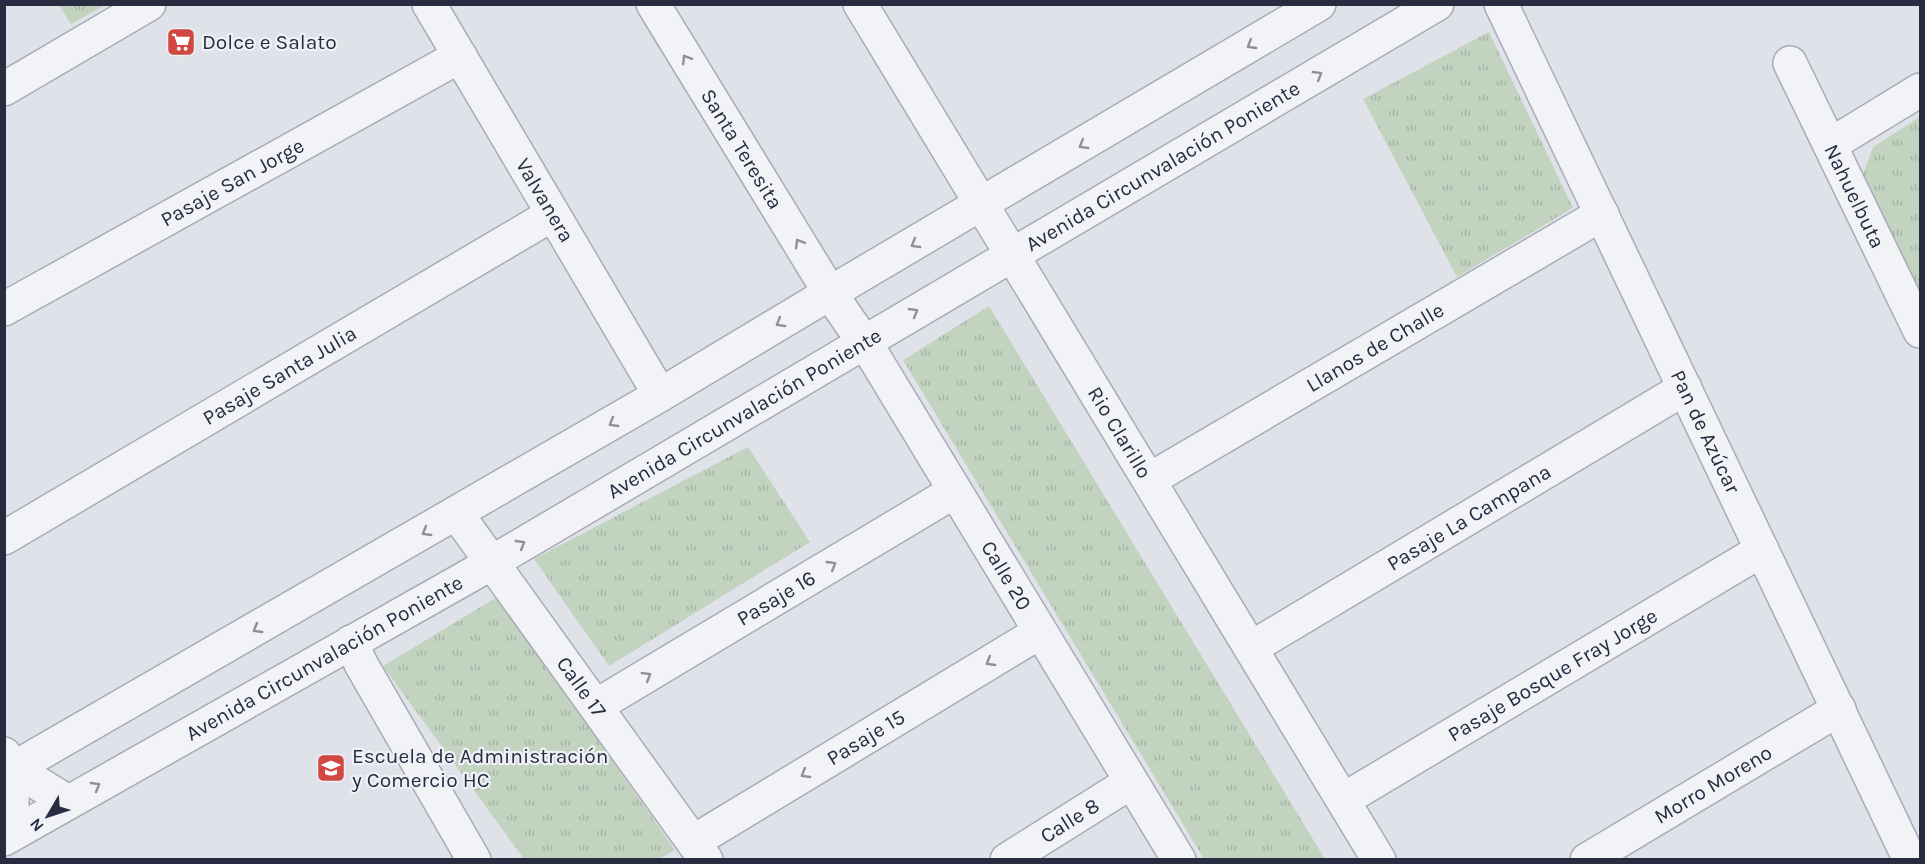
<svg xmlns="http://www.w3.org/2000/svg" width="1925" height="864" font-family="Karla,sans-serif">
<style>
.park{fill:url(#park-tufts)}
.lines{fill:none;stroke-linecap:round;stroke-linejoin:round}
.minor-casing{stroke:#a9abb7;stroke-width:36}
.minor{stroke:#f2f3f7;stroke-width:33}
.oneway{stroke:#8d909c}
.labels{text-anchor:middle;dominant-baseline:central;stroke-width:4.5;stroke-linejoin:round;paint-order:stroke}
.poi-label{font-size:21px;fill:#282c41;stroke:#eff1f7;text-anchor:start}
.street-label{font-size:21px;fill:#282c41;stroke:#eff1f7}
</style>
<defs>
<pattern id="park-tufts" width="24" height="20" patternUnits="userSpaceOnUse" patternTransform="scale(1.5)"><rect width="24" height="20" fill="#c2d3c0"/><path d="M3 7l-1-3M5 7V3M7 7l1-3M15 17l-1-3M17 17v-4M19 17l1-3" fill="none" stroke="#a7b5a6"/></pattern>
</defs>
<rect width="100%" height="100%" fill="#e0e2e9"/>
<path class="park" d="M 59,5 L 105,5 L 71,24 Z
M 1489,32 L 1573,208 L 1457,277 L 1363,99 Z
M 1920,117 L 1920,298 L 1861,180 L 1873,147 Z
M 989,306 L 1325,859 L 1204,859 L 903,360 Z
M 748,447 L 810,542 L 609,666 L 534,559 Z
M 497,597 L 675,850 L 659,859 L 524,859 L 383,666 Z"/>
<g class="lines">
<g class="minor-casing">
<g id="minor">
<path id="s1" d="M 429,4 L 660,395"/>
<path id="s2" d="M 653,4 L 830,293 L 874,357 L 1179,860"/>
<path id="s3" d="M 860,4 L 1379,860"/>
<path id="s4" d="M 1501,4 L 1910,860"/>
<path id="s5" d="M 1790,63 L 1920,331"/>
<path d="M 4,89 L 149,4"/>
<path d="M 1830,145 L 1920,90"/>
<path id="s6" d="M 4,309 L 460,56"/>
<path id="s7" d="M 1149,480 L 1602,214"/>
<path id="s8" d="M 457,514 L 706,860"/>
<path id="s9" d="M 4,538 L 553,214"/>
<path d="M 351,642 L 361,664 L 474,860"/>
<path id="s10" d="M 1251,648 L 1685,388"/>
<path id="s11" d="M 596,706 L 955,491"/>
<path d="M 4,754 L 13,768 L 68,802"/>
<path d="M 4,774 L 660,395 L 830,293 L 1319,4"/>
<path id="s12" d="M 1343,800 L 1762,550"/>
<path d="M 11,835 L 13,768"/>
<path id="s13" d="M 4,839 L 469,576 L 1437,4"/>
<path id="s14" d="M 693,842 L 1040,632"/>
<path id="s15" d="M 1007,860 L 1131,782"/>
<path id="s16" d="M 1587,860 L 1839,709"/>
</g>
</g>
<use href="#minor" class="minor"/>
</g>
<defs><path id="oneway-chevron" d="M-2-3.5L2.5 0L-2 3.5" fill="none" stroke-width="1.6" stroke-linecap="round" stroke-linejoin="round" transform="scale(1.5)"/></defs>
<g class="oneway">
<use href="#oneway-chevron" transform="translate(1251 45) rotate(149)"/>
<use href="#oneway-chevron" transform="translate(686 59) rotate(-122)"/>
<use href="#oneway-chevron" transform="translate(1318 75) rotate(-31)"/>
<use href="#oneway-chevron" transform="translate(1083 145) rotate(149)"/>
<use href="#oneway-chevron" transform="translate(799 243) rotate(-122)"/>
<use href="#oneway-chevron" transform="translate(915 244) rotate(150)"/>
<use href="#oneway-chevron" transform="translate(914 312) rotate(-30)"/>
<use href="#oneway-chevron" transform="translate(780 323) rotate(149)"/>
<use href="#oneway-chevron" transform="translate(613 423) rotate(150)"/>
<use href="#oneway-chevron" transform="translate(426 532) rotate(150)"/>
<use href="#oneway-chevron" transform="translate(521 544) rotate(-31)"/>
<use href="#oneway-chevron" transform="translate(832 565) rotate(-31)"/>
<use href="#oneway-chevron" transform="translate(257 629) rotate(150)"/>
<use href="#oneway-chevron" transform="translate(990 662) rotate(149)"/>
<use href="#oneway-chevron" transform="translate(647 676) rotate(-31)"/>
<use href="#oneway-chevron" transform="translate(805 774) rotate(149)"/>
<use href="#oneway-chevron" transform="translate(96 786) rotate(-30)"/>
</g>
<defs>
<g id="supermarket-square" transform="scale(1.5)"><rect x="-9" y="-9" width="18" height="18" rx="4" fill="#d24741" stroke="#eff1f7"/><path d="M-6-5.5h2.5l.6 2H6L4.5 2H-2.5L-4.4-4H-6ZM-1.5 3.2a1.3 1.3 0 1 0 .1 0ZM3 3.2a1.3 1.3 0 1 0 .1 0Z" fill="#fff"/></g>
<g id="school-square" transform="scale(1.5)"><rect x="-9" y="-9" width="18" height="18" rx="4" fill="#d24741" stroke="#eff1f7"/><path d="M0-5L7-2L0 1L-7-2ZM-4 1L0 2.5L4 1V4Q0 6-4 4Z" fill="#fff"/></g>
</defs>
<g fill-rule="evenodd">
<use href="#supermarket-square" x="181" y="42"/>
<use href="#school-square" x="331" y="768"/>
</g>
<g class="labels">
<g class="poi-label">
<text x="202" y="42">Dolce e Salato</text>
<text x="352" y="756">Escuela de Administración<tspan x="352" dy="24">y Comercio HC</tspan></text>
</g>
<g class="street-label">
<text stroke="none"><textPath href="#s2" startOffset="170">Santa Teresita</textPath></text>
<text stroke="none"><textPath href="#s13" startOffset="1340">Avenida Circunvalación Poniente</textPath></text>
<text stroke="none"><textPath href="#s6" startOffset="261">Pasaje San Jorge</textPath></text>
<text stroke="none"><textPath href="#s5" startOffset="148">Nahuelbuta</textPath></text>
<text stroke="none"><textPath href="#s1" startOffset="228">Valvanera</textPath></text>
<text stroke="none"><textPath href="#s7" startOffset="262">Llanos de Challe</textPath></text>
<text stroke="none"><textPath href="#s9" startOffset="320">Pasaje Santa Julia</textPath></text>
<text stroke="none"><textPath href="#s13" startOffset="854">Avenida Circunvalación Poniente</textPath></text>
<text stroke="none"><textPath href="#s3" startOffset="501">Rio Clarillo</textPath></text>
<text stroke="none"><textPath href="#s4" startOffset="474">Pan de Azúcar</textPath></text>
<text stroke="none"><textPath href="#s10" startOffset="254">Pasaje La Campana</textPath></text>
<text stroke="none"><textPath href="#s2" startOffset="672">Calle 20</textPath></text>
<text stroke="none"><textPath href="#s11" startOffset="210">Pasaje 16</textPath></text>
<text stroke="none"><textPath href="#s13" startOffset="368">Avenida Circunvalación Poniente</textPath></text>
<text stroke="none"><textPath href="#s12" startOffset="244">Pasaje Bosque Fray Jorge</textPath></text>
<text stroke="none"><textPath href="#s8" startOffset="213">Calle 17</textPath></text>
<text stroke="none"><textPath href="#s14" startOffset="202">Pasaje 15</textPath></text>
<text stroke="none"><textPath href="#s16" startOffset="147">Morro Moreno</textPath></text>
<text stroke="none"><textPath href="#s15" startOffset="74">Calle 8</textPath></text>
</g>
</g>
<rect width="1925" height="864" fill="none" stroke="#282c41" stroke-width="12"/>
<g transform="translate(48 816) rotate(231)" stroke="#eff1f7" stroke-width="4.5" paint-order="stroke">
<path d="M0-4.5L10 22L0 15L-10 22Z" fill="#282c41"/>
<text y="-9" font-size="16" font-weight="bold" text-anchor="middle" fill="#282c41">N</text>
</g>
</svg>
